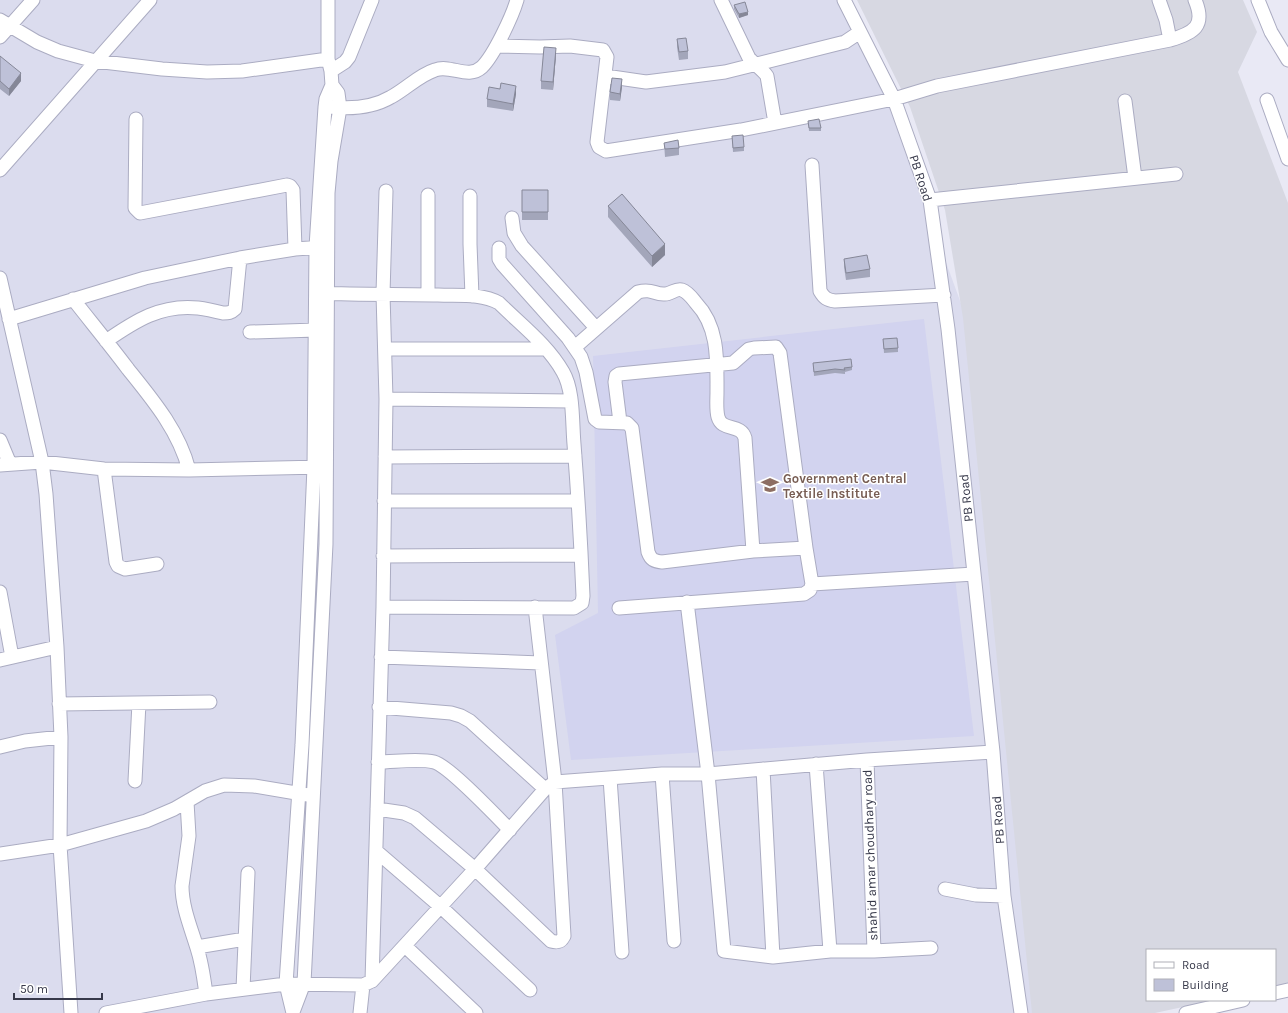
<svg xmlns="http://www.w3.org/2000/svg" width="1288" height="1013" font-family="Karla,sans-serif">
<style>
.residential{fill:#dbdcee}
.industrial{fill:#d7d8e2}
.education{fill:#d2d3ef}
.lines{fill:none;stroke-linecap:round;stroke-linejoin:round}
.minor-casing{stroke:#abacc2;stroke-width:15}
.minor{stroke:#fff;stroke-width:13}
.wall{fill:#a3a6ba}
.shaded-wall{fill:#858797}
.building{fill:#bec1d8;stroke:#858797}
.labels{text-anchor:middle;dominant-baseline:central;stroke-width:3;stroke-linejoin:round;paint-order:stroke}
.street-label{font-size:13px;fill:#37394a;stroke:#fff}
.education-label{font-size:13px;font-weight:bold;fill:#785e54;stroke:#fff;text-anchor:start}
</style>
<rect width="100%" height="100%" fill="#e9e9f5"/>
<path class="residential" d="M 0,0 L 850,0 L 1004,421 L 1082,1013 L 0,1013 Z"/>
<path class="industrial" d="M 857,0 L 1243,0 L 1257,32 L 1238,72 L 1288,203 L 1288,984 L 1275,987 L 1275,950 L 1147,950 L 1147,1000 L 1215,1000 L 1155,1013 L 1032,1013 L 963,318 L 945,210 L 910,107 Z"/>
<path class="education" d="M 924,319 L 974,736 L 571,760 L 555,635 L 598,613 L 593,356 Z"/>
<g class="lines">
<g class="minor-casing">
<path id="minor" d="M 721,0 L 749,58 C 755,65 762,69 767,76 L 775,123
M 844,0 L 894,99 L 930,200 L 948,329 L 993,752 L 1004,896 L 1021,1013
M 1159,0 L 1166,20 L 1170,40
M 1258,0 L 1271,32 L 1288,60
M 0,20 L 37,42 L 58,51 L 95,61 L 162,69 L 207,72 L 242,71 L 328,59
M 0,37 L 33,0
M 497,46 L 540,47 L 570,46 L 603,50 L 607,57 L 597,142 L 599,147 L 606,151 L 741,130 L 894,99 L 937,86 L 1170,40 C 1194,33 1206,26 1195,0
M 331,71 L 345,62 L 349,57 L 372,0
M 605,76 L 646,82 L 725,72 L 845,42 L 860,32
M 1267,100 L 1288,159
M 1125,101 L 1135,178
M 331,107 C 351,109 374,107 391,97 C 406,89 419,75 435,70 C 451,64 468,80 482,67 C 494,55 512,17 517,0
M 136,119 L 135,208 L 140,213 L 287,185 L 290,186 L 293,190 L 295,249
M 812,165 L 820,291 C 824,298 827,300 835,301 L 944,295
M 0,170 L 150,0
M 470,196 L 470,244 L 472,296
M 930,200 L 1176,174
M 512,218 L 514,233 L 522,246 L 596,328
M 499,248 L 499,259 L 502,264 L 568,338 L 581,357 L 586,372 L 595,419 L 599,422 L 627,423 L 632,428 L 648,552 C 651,560 654,561 662,562 L 753,551 L 806,548 L 780,353 L 776,347 L 754,348 L 749,349 L 733,363 L 619,374 L 616,376 L 615,382 L 620,422
M 0,278 L 42,462 L 46,494 L 57,647 L 61,737 L 60,845 L 71,1013
M 320,293 C 360,295 399,294 438,295 C 458,296 481,293 499,303 C 520,324 548,345 563,372 C 574,391 572,422 574,444 C 578,495 581,546 583,596 L 582,603 L 574,608 L 383,607
M 428,295 L 428,195
M 73,299 C 91,322 110,345 128,369 C 153,400 179,431 189,470
M 9,319 L 145,278 L 240,258 L 295,249 L 324,247
M 250,332 L 316,330
M 106,341 C 135,321 161,304 198,308 C 206,309 215,311 223,313 C 228,313 231,313 235,309 L 240,258
M 575,347 L 638,292 C 653,288 654,295 665,294 C 671,294 676,288 682,290 C 688,292 692,298 696,303 C 719,327 717,361 717,392 C 717,400 716,409 718,417 C 722,432 741,423 745,438 L 753,551
M 385,349 L 546,349
M 386,399 L 571,401
M 0,440 L 10,464
M 385,457 L 575,456
M 0,465 L 42,462 L 104,469 L 189,470 L 322,467
M 104,469 L 116,562 L 118,566 L 125,569 L 157,564
M 384,501 L 578,501
M 383,556 L 581,555
M 812,584 L 974,574
M 0,592 L 12,657
M 687,602 L 708,774 L 724,951 L 773,957 L 830,951 L 874,951 L 931,948
M 619,608 L 804,594 L 810,590 L 812,584 L 806,548
M 381,657 L 541,663
M 0,660 L 57,647
M 59,704 L 210,702
M 379,707 L 451,713 L 461,716 L 470,721 L 545,789
M 0,747 L 25,741 L 61,737
M 867,760 L 874,951
M 378,762 C 394,762 419,758 434,762 C 449,766 496,816 510,830
M 816,764 L 830,951
M 763,769 L 773,957
M 662,774 L 674,941
M 610,778 L 622,952
M 135,781 L 139,703
M 187,802 L 189,836 L 182,886 C 182,907 191,928 197,948 C 202,963 204,979 206,994
M 377,809 L 404,813 L 415,818 L 475,869 L 551,941 C 558,943 561,942 564,936 L 555,782 L 535,607
M 376,851 L 441,907 L 530,990
M 0,854 L 60,845 L 146,821 L 174,809 L 205,791 L 224,785 L 254,786 L 308,795
M 945,889 L 976,895 L 1004,896
M 405,946 L 476,1013
M 197,947 L 245,939
M 372,981 L 383,607 L 386,399 L 383,294 L 386,191
M 243,989 L 248,873
M 1275,993 L 1288,990
M 293,1012 L 304,983 L 326,544 L 328,193 L 331,161 L 340,108 L 338,93 L 332,85
M 106,1013 L 206,994 L 286,984 L 363,985 L 372,981 L 475,869 L 545,789 L 555,782 L 662,774 L 708,774 L 867,760 L 993,752
M 293,1013 L 286,984 L 302,745 L 314,467 L 316,247 L 325,107 L 326,99 L 332,85 L 331,71 L 328,59 L 328,0
M 360,1013 L 363,985
M 1186,1013 L 1243,1000"/>
</g>
<use href="#minor" class="minor"/>
</g>
<path class="wall" d="M 734,5 L 748,15 L 739,18 L 734,9 Z
M 677,39 L 688,51 L 688,59 L 679,60 L 677,47 Z
M 556,55 L 553,90 L 541,89 L 541,81 Z
M 0,56 L 21,81 L 9,96 L 0,89 Z
M 622,87 L 620,101 L 610,100 L 610,92 Z
M 516,94 L 513,111 L 487,107 L 487,99 Z
M 808,121 L 821,128 L 821,131 L 809,131 Z
M 732,136 L 744,147 L 744,151 L 733,152 Z
M 664,143 L 679,148 L 679,155 L 665,157 Z
M 522,190 L 548,190 L 548,220 L 522,220 Z
M 608,206 L 665,255 L 652,267 L 608,217 Z
M 844,259 L 870,269 L 870,277 L 846,280 L 844,267 Z
M 883,339 L 898,348 L 898,352 L 884,353 Z
M 813,363 L 852,367 L 852,370 L 845,372 L 845,374 L 835,373 L 814,376 Z"/>
<path class="shaded-wall" d="M 748,12 L 748,15 L 739,18 L 739,14 Z
M 556,48 L 556,55 L 553,90 L 553,82 Z
M 21,73 L 21,81 L 9,96 L 9,89 Z
M 622,79 L 622,87 L 620,101 L 620,94 Z
M 516,86 L 516,94 L 513,111 L 513,104 Z
M 665,244 L 665,255 L 652,267 L 652,256 Z"/>
<path class="building" d="M 745,2 L 748,12 L 739,14 L 734,5 Z
M 686,38 L 688,51 L 679,52 L 677,39 Z
M 544,47 L 556,48 L 553,82 L 541,81 Z
M 0,56 L 21,73 L 9,89 L 0,81 Z
M 612,78 L 622,79 L 620,94 L 610,92 Z
M 501,83 L 516,86 L 513,104 L 487,99 L 489,87 L 500,89 Z
M 819,119 L 821,128 L 809,128 L 808,121 Z
M 743,135 L 744,147 L 733,148 L 732,136 Z
M 678,140 L 679,148 L 665,149 L 664,143 Z
M 522,190 L 548,190 L 548,212 L 522,212 Z
M 622,194 L 665,244 L 652,256 L 608,206 Z
M 867,255 L 870,269 L 846,273 L 844,259 Z
M 897,338 L 898,348 L 884,349 L 883,339 Z
M 851,359 L 852,367 L 844,368 L 845,370 L 835,369 L 814,372 L 813,363 Z"/>
<defs>
<g id="university-bare" transform="scale(1.38)"><path d="M0-5L7-2L0 1L-7-2ZM-4 1L0 2.5L4 1V4Q0 6-4 4Z" fill="#8d6e63" stroke="#fff" stroke-width="2.5" paint-order="stroke"/></g>
</defs>
<g fill-rule="evenodd">
<use href="#university-bare" x="770" y="485"/>
</g>
<g class="labels">
<g class="street-label">
<text transform="translate(921 178) rotate(72)">PB Road</text>
<text transform="translate(966 498) rotate(-96)">PB Road</text>
<text transform="translate(998 820) rotate(-94)">PB Road</text>
<text transform="translate(870 855) rotate(-92)">shahid amar choudhary road</text>
</g>
<g class="education-label">
<text x="783" y="478">Government Central<tspan x="783" dy="15">Textile Institute</tspan></text>
</g>
</g>
<rect x="1146" y="949" width="130" height="52" fill="#ffffff" stroke="#afb0b7"/>
<rect x="1154" y="962" width="20" height="6" fill="#ffffff" stroke="#afb0b7"/>
<text x="1182" y="969" font-size="12" fill="#37394a">Road</text>
<rect x="1154" y="979" width="20" height="12" fill="#bec1d8" stroke="#afb0b7"/>
<text x="1182" y="989" font-size="12" fill="#37394a">Building</text>
<path d="M14 993v6h88v-6" fill="none" stroke="#37394a" stroke-width="2"/>
<text x="20" y="993" font-size="12" fill="#37394a" stroke="#ffffff" stroke-width="3" paint-order="stroke">50 m</text>
</svg>
